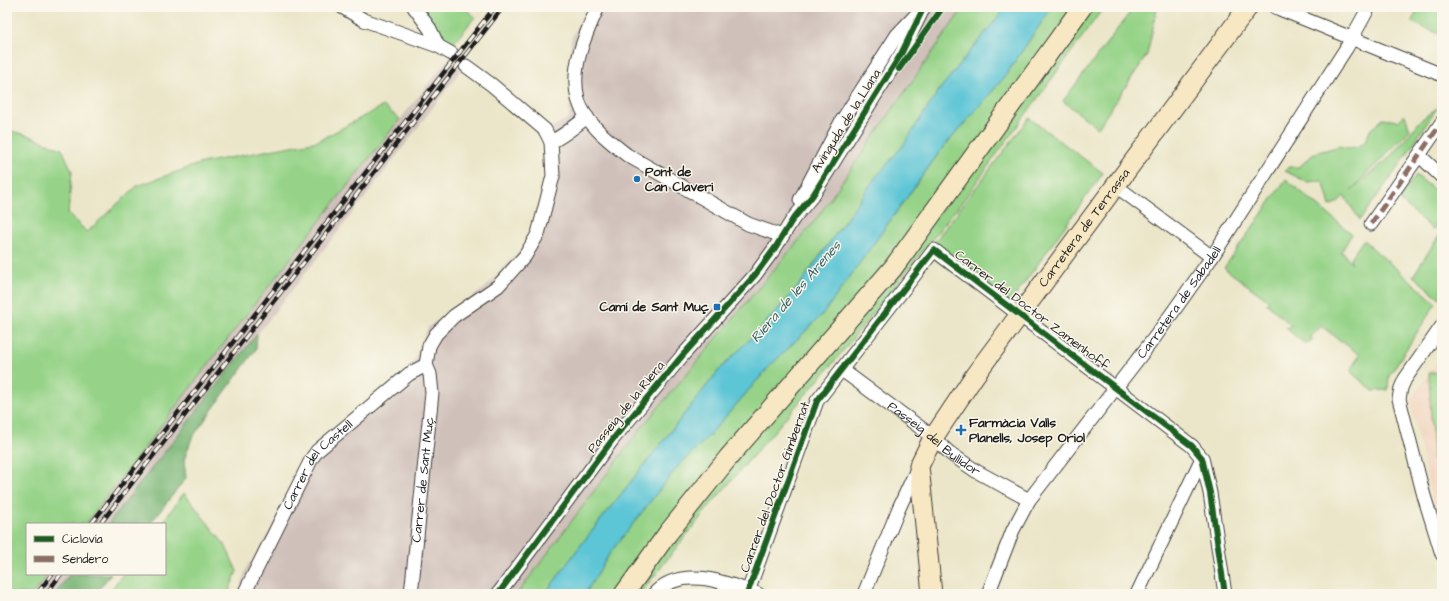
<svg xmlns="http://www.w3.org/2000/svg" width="1449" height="601" font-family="'Architects Daughter',sans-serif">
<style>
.built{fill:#f2d4be}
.industrial{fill:#cfc0ba}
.green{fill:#96d388;stroke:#597852}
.forest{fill:#78b574;stroke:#4a6848}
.water{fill:#5bc5d6;stroke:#3c7079}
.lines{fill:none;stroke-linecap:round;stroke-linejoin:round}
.street-tunnel{stroke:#c2bea6;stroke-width:13;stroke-dasharray:13 6;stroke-linecap:butt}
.street-casing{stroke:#3b3a36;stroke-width:15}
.secondary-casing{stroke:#3b3a36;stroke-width:21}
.street{stroke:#fff;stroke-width:13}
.secondary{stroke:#f7e8c3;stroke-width:19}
.rail-casing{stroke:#1c1c1c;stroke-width:4.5}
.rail{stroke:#fbf7ec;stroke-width:3;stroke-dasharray:9;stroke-linecap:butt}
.quiet{stroke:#8d6e63;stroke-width:5;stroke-dasharray:10 5;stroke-linecap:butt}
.cycleway-casing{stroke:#fbf7ec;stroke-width:8}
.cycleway{stroke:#1b5e20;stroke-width:6}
.poi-dot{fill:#1f6fb2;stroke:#fbf7ec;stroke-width:1.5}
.labels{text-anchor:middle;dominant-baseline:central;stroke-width:3;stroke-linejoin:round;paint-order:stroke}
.street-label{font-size:13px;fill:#1c1c1c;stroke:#fbf7ec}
.poi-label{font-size:13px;font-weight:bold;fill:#1c1c1c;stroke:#fbf7ec;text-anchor:start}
.water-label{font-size:14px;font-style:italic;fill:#356066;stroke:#fbf7ec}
</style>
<rect width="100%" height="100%" fill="#fbf7ec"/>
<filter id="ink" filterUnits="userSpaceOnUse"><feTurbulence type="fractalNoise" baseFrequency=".025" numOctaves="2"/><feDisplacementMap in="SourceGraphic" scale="8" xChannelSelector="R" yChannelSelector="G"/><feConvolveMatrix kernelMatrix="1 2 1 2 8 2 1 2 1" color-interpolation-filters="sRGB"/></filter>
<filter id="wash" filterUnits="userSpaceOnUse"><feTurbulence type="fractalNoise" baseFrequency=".012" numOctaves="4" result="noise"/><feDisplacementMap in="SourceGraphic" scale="16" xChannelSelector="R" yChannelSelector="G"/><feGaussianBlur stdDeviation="0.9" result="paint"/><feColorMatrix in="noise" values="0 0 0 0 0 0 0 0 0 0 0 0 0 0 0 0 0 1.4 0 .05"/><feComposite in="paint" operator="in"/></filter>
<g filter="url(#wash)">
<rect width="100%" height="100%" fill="#ebe6c9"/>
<path class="built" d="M 1442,355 L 1442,534 L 1434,508 L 1410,401 Z"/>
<path class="industrial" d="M 587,7 L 964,7 L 814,222 L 642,427 L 517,594 L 238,594 L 248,564 L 253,561 L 311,460 L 317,441 L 412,366 L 428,327 L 485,288 L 529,242 L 548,174 L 545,142 L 552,127 L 569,118 L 571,39 Z
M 448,59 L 462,69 L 366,196 L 108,524 L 86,524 L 240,323 Z
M 48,574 L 70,574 L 55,594 L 33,594 Z"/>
<path class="green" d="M 421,7 L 464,7 L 475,17 L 449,49 L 438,39 Z
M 964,7 L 1006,7 L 940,89 L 902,147 L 876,177 L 798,287 L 764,325 L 720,369 L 580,546 L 545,594 L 517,594 L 642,427 L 814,222 Z
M 1052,7 L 1104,7 L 965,198 L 834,362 L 707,509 L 640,594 L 585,594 L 610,553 L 679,465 L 707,438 L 768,368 L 823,314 L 941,150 L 1003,79 Z
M 1134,7 L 1155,7 L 1157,9 L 1147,55 L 1098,128 L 1063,101 Z
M 1420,7 L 1442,7 L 1442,35 L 1411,22 Z
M 383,106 L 400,119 L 240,323 L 86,524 L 27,524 L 27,574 L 48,574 L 33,594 L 7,594 L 7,130 L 27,135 L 62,149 L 72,171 L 68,214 L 87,232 L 137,186 L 202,163 L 318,141 Z
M 1437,108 L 1401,163 L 1360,220 L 1344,196 L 1338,202 L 1330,206 L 1324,184 L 1321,181 L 1307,182 L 1285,171 L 1289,167 L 1299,167 L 1315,153 L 1340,146 L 1347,148 L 1357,147 L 1366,141 L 1370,130 L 1383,119 L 1398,121 L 1405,115 L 1410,130 L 1351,190 L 1388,159 L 1422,119 Z
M 1029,118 L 1103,173 L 1006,309 L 926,253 Z
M 1416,175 L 1442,196 L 1442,215 L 1433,230 L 1399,199 Z
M 1286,179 L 1352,234 L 1341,252 L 1344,253 L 1352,264 L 1350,259 L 1363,240 L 1436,303 L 1389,376 L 1388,390 L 1373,391 L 1352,373 L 1352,367 L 1360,355 L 1321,326 L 1313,335 L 1309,337 L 1313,339 L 1308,343 L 1301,341 L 1286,328 L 1291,325 L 1267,304 L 1269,301 L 1224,268 Z
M 1442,231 L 1442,300 L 1413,276 Z
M 1442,372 L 1442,461 L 1433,461 L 1429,373 Z
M 184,493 L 225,545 L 237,571 L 228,594 L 108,594 L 123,574 L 165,574 L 165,524 L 161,524 Z"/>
<path class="forest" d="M 257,334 L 256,349 L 192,438 L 184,460 L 186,478 L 150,524 L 108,524 Z
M 70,574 L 111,574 L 95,594 L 55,594 Z"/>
<path class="water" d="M 1006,7 L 1052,7 L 1003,79 L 941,150 L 823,314 L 768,368 L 707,438 L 679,465 L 610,553 L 585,594 L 545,594 L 580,546 L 720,369 L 764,325 L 798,287 L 876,177 L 902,147 L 940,89 Z"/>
</g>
<g filter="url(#ink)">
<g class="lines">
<path class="street-tunnel" d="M 452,54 L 466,66"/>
<g class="street-casing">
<g id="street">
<path d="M 342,7 L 364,20 L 438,46 L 452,54"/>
<path d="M 414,7 L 430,29 L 438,46"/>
<path d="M 598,7 C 585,35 570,68 578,99 C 584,122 609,141 627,155 L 748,224 L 782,236"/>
<path d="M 1275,7 L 1442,75"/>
<path d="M 551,142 C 565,135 575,126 587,117"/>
<path d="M 1420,156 L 1442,177"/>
<path d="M 1116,186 L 1212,257"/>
<path d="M 800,200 L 841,122 L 897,35 L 917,14"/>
<path d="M 1371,224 L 1442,122"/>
<path d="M 1442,326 L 1405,379 L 1401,388 L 1399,399 L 1424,496 L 1442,554"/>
<path d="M 426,365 L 429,346 L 436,334 L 454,316 L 498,286 L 525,256 L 538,234 L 553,176 L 551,142 L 545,130 L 492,85 L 466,66"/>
<path id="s1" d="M 842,370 L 925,431 L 951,454 L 976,471 L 1029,500"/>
<path id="s2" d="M 244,594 L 312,458 L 317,451 L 409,374 L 426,365"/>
<path id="s3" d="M 411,594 L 432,393 L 430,374 L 426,365"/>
<path d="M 498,594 L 613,439 L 682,356 L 755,275 L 775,248 L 793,219 L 813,195 L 901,54 L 924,7"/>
<path d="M 654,594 C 680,564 727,583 758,594"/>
<path d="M 747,594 L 817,401 L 934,250 L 1192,446 L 1202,458 L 1210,493 L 1225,594"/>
<path d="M 864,594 L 899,508 L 918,467"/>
<path id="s4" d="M 988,594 L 1013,530 L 1029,500 L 1155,337 L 1212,257 L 1347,47 L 1369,7"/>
<path d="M 1137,594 L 1202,458"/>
</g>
</g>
<g class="secondary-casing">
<g id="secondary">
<path d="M 624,594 L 668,533 L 728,458 L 893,268 L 1082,7"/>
<path id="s5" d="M 932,594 L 919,466 L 933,438 L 975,375 L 1248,7"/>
</g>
</g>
<use href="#street" class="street"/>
<use href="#secondary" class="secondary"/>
<g class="rail-casing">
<path id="rail" d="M 91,524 L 495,7
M 100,524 L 503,7
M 37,594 L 52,574
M 46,594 L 61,574"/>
</g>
<use href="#rail" class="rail"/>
<path class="quiet" d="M 1371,224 L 1442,122"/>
<g class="cycleway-casing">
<path id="cycleway" d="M 899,69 L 943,7
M 498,594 L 613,439 L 682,356 L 755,275 L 775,248 L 793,219 L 813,195 L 901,54 L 924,7
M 747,594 L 817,401 L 934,250 L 1192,446 L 1202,458 L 1210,493 L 1225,594"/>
</g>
<use href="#cycleway" class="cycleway"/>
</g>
</g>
<g class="poi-dot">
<circle cx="637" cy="179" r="4"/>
<rect x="713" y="303" width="8" height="8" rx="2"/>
<path d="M959 424h4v4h4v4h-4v4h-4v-4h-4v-4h4z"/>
</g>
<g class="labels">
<g class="street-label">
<text transform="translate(846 121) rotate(-58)">Avinguda de la Llana</text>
<text stroke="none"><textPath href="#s5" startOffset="419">Carretera de Terrassa</textPath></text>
<text stroke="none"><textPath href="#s4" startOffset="351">Carretera de Sabadell</textPath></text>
<text transform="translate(1032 310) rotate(37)">Carrer del Doctor Zamenhoff</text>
<text transform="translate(626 407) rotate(-51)">Passeig de la Riera</text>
<text stroke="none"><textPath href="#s1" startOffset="115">Passeig del Bullidor</textPath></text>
<text stroke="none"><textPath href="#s2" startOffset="150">Carrer del Castell</textPath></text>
<text stroke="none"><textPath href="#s3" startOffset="115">Carrer de Sant Muç</textPath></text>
<text transform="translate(775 487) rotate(-70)">Carrer del Doctor Gimbernat</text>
</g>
<g class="poi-label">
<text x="645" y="172">Pont de<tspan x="645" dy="15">Can Claveri</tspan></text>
<text x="709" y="307" text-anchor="end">Camí de Sant Muç</text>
<text x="969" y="423">Farmàcia Valls<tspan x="969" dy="15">Planells, Josep Oriol</tspan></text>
</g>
<g class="water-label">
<text transform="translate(796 292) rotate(-49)">Riera de les Arenes</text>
</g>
</g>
<rect width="1449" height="601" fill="none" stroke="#fbf7ec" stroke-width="24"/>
<rect x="26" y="523" width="140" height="52" fill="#fbf7ec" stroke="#a29f99"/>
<rect x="34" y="536" width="20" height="6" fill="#1b5e20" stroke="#a29f99"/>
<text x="62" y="543" font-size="12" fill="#1c1c1c">Ciclovía</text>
<rect x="34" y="556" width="20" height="6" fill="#8d6e63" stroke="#a29f99"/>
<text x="62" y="563" font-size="12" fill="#1c1c1c">Sendero</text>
</svg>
